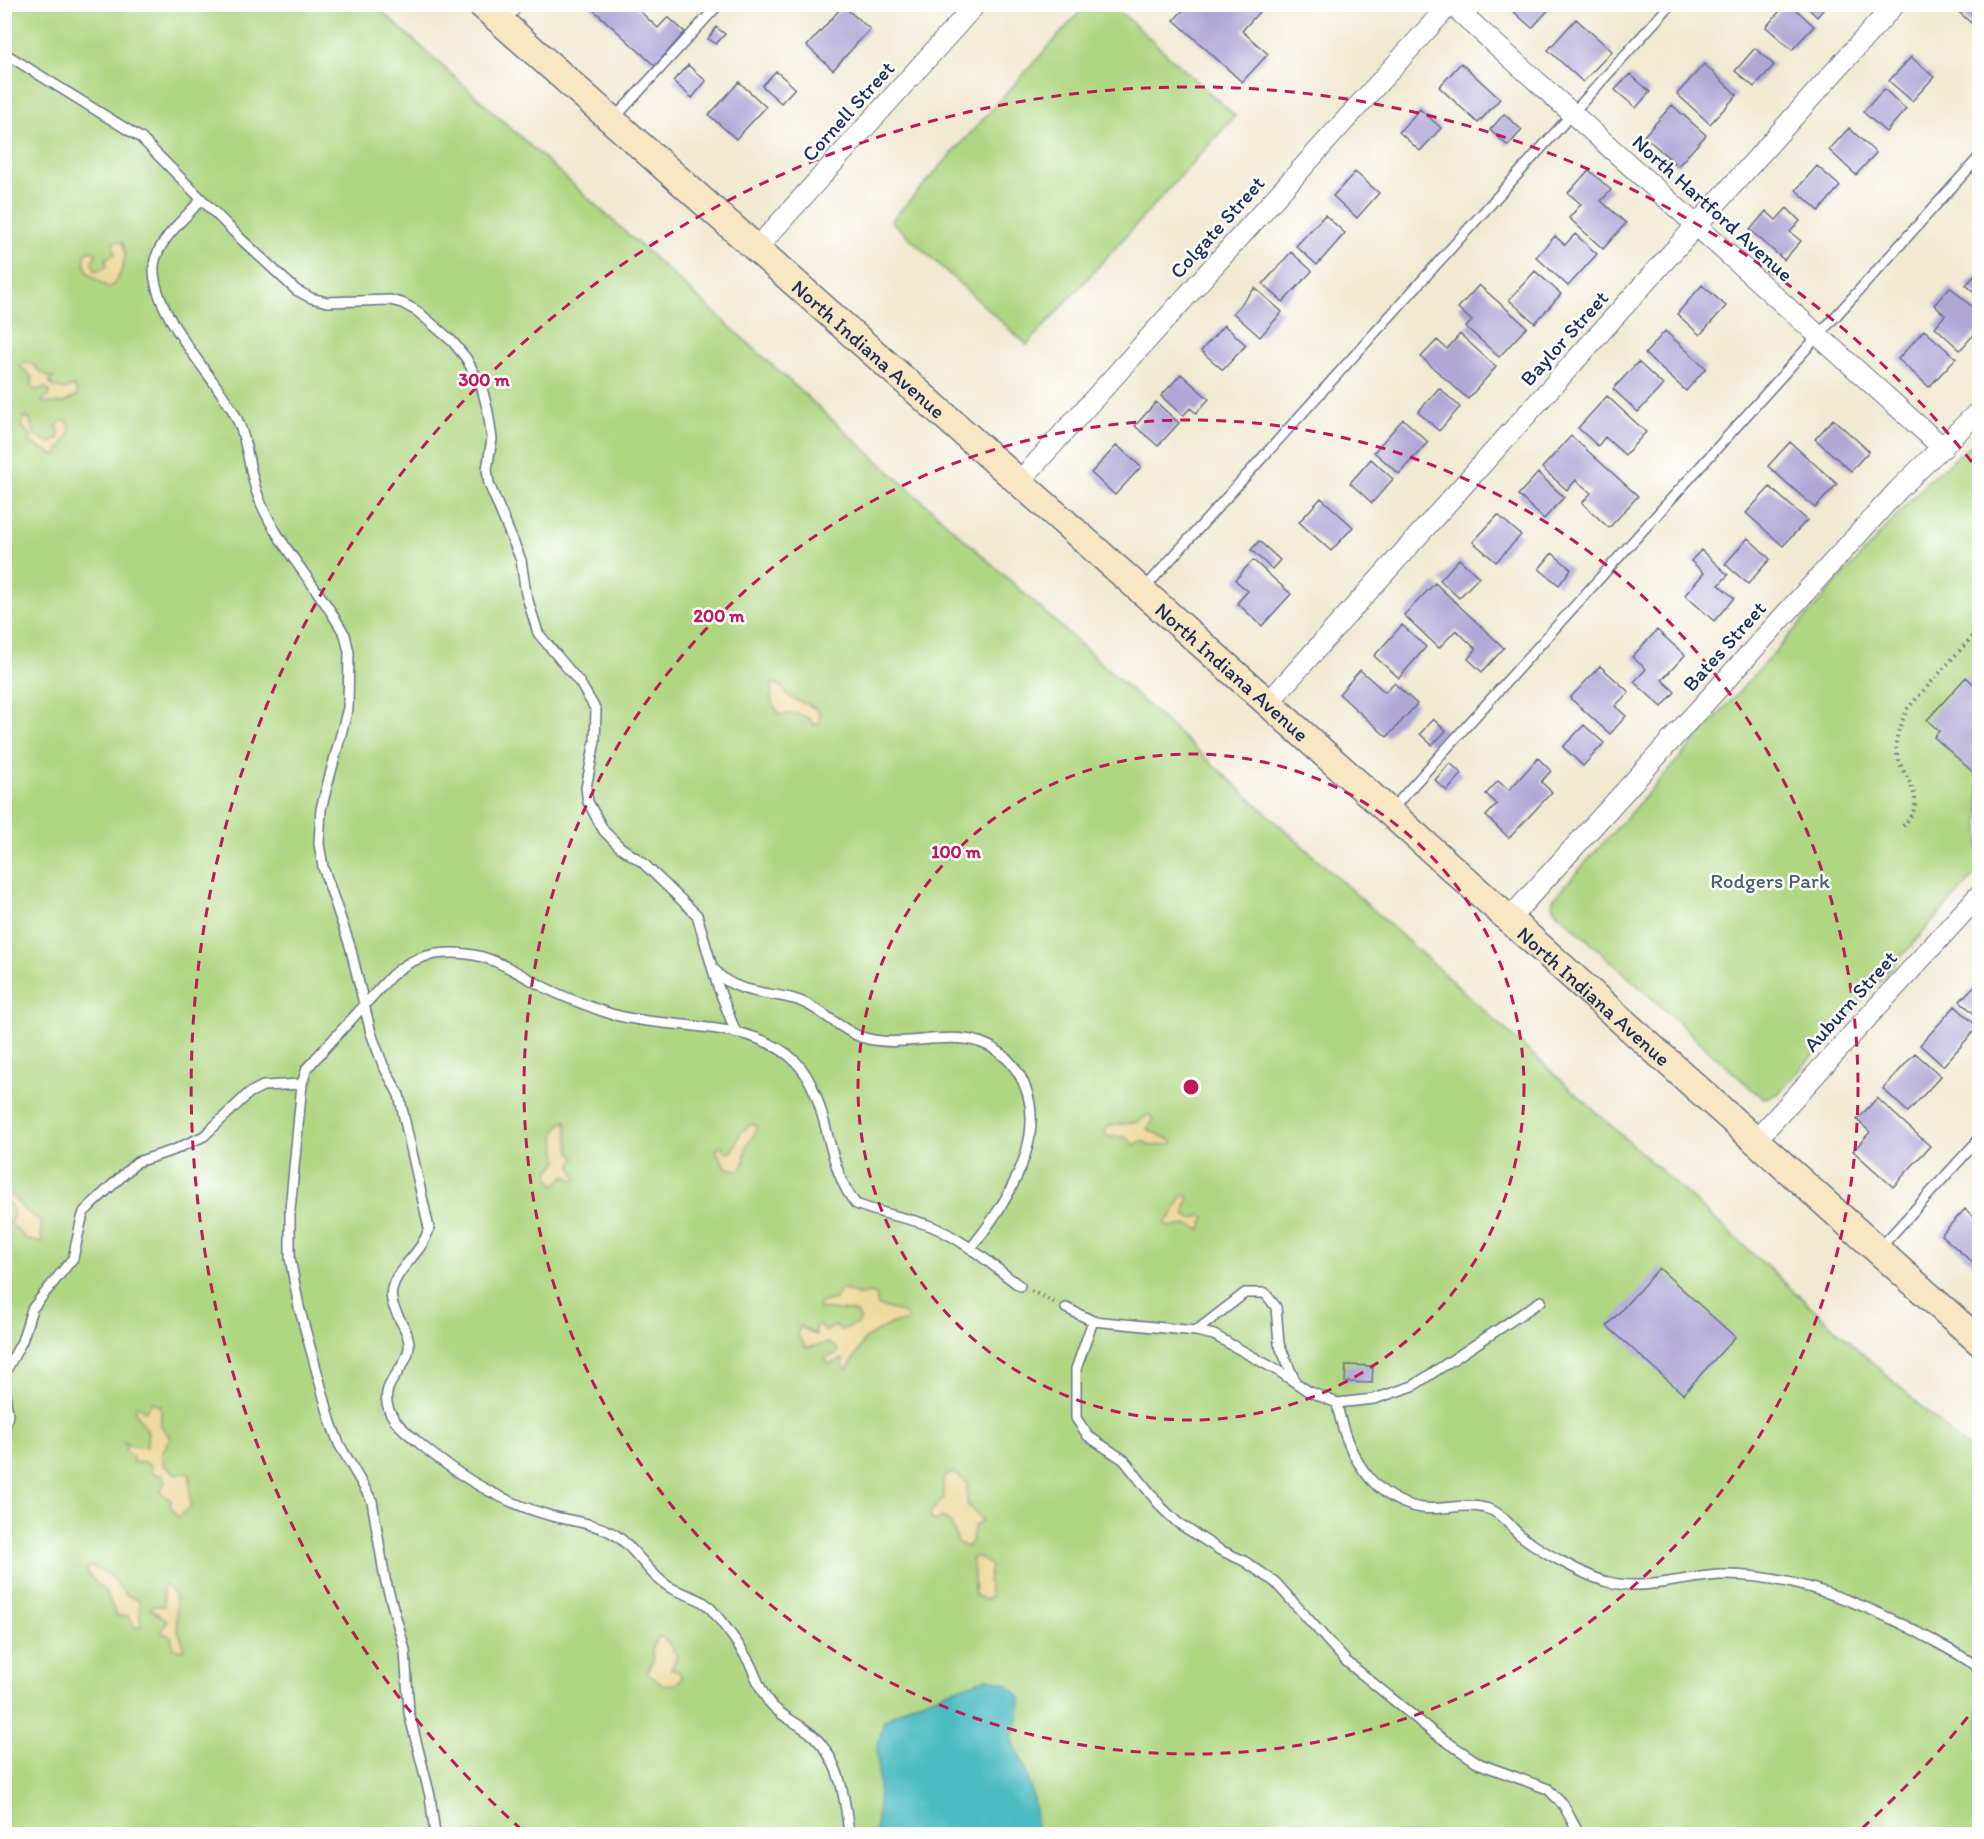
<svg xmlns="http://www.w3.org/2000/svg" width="1984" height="1839" font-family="Itim,sans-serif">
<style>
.green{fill:#afd681;stroke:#658270;stroke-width:1.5}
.sand{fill:#eeda9e;stroke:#84847e;stroke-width:1.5}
.water{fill:#4cbbc1;stroke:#347590;stroke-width:1.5}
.building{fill:#b0a7d6}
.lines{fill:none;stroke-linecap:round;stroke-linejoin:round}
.lane-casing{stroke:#667086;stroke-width:12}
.street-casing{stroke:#667086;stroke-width:22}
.secondary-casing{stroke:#667086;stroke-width:30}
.path{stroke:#667086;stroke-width:4;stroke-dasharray:1.5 4.5;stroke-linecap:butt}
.lane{stroke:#fff;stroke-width:9}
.street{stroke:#fff;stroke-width:20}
.secondary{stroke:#f9e7c3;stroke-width:27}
.ring{fill:none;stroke:#c2185b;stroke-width:3;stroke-dasharray:10 8}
.labels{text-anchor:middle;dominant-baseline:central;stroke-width:5;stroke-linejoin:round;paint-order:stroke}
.street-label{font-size:21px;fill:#1b2f5e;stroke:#fff}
.park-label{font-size:21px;fill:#476168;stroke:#fff}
.centre{fill:#c2185b;stroke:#fff;stroke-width:3}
.ring-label{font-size:18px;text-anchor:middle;font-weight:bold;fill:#c2185b;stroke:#fff;stroke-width:5;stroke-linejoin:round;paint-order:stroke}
</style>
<rect width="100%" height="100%" fill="#fff"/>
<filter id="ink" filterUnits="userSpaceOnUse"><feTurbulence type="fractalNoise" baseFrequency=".0167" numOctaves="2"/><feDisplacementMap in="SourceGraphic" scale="12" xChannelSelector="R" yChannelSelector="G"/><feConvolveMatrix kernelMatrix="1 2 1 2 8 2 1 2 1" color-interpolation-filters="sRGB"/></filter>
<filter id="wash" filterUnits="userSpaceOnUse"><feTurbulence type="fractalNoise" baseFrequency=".008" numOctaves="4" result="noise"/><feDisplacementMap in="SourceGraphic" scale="24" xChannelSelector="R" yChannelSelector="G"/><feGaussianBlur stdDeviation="1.35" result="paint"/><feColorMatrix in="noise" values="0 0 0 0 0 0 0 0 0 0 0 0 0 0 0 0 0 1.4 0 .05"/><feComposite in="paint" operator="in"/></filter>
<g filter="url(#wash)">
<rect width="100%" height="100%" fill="#f1e9d1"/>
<path class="green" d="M 1087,4 L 1113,5 L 1235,116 L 1027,345 L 891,221 Z
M 5,5 L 375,5 L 1979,1459 L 1979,1834 L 5,1834 Z
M 1979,438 L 1979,870 L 1778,1094 L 1764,1098 L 1756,1093 L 1558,913 L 1553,908 L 1553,899 L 1928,481 Z"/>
<path class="sand" d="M 113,242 L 122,242 C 129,256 122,278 109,288 C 95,278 80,273 86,252 L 91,250 L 96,253 L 92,262 L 95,270 L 99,271 L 107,266 L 106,258 L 115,254 Z
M 26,362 C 37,364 38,375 53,378 L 49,381 L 52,386 L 64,390 L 73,386 L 77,391 L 77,396 L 63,403 L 44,403 L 42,401 L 49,396 L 50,391 L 44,387 L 37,390 L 32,387 L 32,377 L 20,366 Z
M 24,416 L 30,420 L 35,436 L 50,443 L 59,439 L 59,428 L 55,427 L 63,420 L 69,423 L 70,433 L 56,456 L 31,443 L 31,437 L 21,425 Z
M 772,684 L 780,685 C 783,688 786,694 790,697 C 799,704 811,701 820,714 L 819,723 L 814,725 C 805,711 793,714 779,715 L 771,699 Z
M 1149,1114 L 1153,1121 L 1147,1129 L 1172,1141 L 1172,1144 L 1152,1146 L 1142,1141 L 1134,1145 L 1126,1137 L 1108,1137 L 1105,1131 L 1107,1126 L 1138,1122 Z
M 566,1121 L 570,1151 L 575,1159 L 571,1165 L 577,1179 L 574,1181 L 566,1175 L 555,1185 L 549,1179 L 549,1172 L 558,1161 C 557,1148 549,1127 566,1121 Z
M 752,1124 L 756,1126 L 755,1134 L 747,1144 L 743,1167 L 738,1170 L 727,1168 L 717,1153 L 717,1148 L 722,1146 L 725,1152 L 732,1152 L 741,1132 Z
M 5,1188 L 25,1211 L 40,1220 L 42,1243 L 26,1239 L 10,1223 L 14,1213 L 10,1204 L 5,1202 Z
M 1186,1194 L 1189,1197 L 1185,1210 L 1186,1216 L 1192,1219 L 1202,1215 L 1205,1217 L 1201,1230 L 1188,1225 L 1168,1227 L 1164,1223 L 1171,1217 L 1181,1198 Z
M 841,1289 L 858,1295 L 872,1293 L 876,1295 L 878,1306 L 902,1312 L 908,1318 L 906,1322 L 892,1323 L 865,1339 L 847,1370 L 844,1368 L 843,1359 L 830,1364 L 825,1360 L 827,1357 L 838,1353 L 837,1348 L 828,1343 L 806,1348 L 797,1334 L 800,1326 L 816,1335 L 815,1327 L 819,1324 L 826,1331 L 834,1326 L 842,1330 L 858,1324 L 860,1320 L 858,1314 L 851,1311 L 819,1309 L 819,1303 L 835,1299 Z
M 153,1402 L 161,1406 L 161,1426 L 170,1437 L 162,1454 L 164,1466 L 176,1474 L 185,1472 L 190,1475 L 190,1508 L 177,1517 L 171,1507 L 171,1500 L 160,1492 L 165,1481 L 163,1476 L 152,1473 L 151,1466 L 145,1462 L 133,1463 L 133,1457 L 125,1451 L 127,1447 L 124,1442 L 132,1446 L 146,1447 L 148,1432 L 135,1411 L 137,1405 L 145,1411 Z
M 955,1473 L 967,1483 L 967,1504 L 982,1520 L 974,1527 L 972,1542 L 967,1547 L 958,1543 C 954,1533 953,1521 942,1517 L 935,1521 L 930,1518 L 932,1510 L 944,1498 L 943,1480 L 949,1474 Z
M 978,1556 L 991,1566 L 988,1581 L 991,1597 L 985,1600 L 975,1595 C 973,1584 976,1569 971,1559 Z
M 93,1566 L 111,1576 L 126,1595 L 139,1601 L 141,1627 L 136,1628 L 128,1616 L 116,1616 L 107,1594 L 87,1573 L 86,1569 Z
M 165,1585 C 183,1597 173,1617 178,1631 C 181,1639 184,1640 184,1649 L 180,1651 L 174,1649 L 171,1637 L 161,1632 L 167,1620 L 150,1609 L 152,1606 L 164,1606 L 163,1588 Z
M 659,1636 L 667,1640 L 677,1656 L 671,1669 L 679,1672 L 682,1678 L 676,1684 L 664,1686 L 646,1672 L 653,1661 L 652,1648 Z"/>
<path class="water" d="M 988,1678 L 1008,1684 L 1020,1698 L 1019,1717 L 1011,1740 C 1028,1768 1036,1803 1037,1834 L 876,1834 L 879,1786 L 877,1749 L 884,1721 L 911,1704 Z"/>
<g id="blocks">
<path class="building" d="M 587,4 L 632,4 L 658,28 L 668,17 L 685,32 L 655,66 Z
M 1179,4 L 1266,4 L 1242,31 L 1268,54 L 1242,82 L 1174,20 L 1184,9 Z
M 1786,4 L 1790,4 L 1814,26 L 1792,50 L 1766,27 Z
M 1804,4 L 1828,4 L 1817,17 Z
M 1950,4 L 1980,4 L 1980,31 Z
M 1506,5 L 1553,5 L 1532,28 Z
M 843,6 L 870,29 L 833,70 L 807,46 Z
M 1576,19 L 1612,51 L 1583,82 L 1548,50 Z
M 716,27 L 725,34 L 716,44 L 708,39 Z
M 1755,48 L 1774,65 L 1754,87 L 1735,71 Z
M 1911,57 L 1934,77 L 1912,101 L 1889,81 Z
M 1461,63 L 1500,99 L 1478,123 L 1439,87 Z
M 1704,64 L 1737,95 L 1710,124 L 1677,94 Z
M 688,65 L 706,81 L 692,98 L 673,81 Z
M 776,71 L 795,88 L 781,103 L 762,86 Z
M 1630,74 L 1650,92 L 1636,108 L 1615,90 Z
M 739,82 L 766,107 L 736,139 L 709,115 Z
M 1884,89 L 1906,109 L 1886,132 L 1863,112 Z
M 1672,105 L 1706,135 L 1678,166 L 1644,136 Z
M 1420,109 L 1441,128 L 1420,151 L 1399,132 Z
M 1504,114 L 1522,130 L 1508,146 L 1490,130 Z
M 1849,128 L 1876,153 L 1856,175 L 1829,150 Z
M 1817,166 L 1840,186 L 1819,211 L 1796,190 Z
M 1589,170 L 1611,190 L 1601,201 L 1626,223 L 1603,249 L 1569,218 L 1581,204 L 1568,193 Z
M 1355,172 L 1379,193 L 1357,218 L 1333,196 Z
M 1787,208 L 1800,221 L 1790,232 L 1801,241 L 1784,260 L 1750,230 L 1766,211 L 1776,220 Z
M 1325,215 L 1345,233 L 1317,265 L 1296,246 Z
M 1575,234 L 1597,254 L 1568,286 L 1536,257 L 1555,236 L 1565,245 Z
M 1291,252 L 1312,271 L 1283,302 L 1263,284 Z
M 1980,270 L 1980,297 L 1966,285 Z
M 1535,271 L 1561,294 L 1535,323 L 1509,300 Z
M 1479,285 L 1527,327 L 1499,357 L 1466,327 L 1472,321 L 1458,308 Z
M 1702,285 L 1726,306 L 1700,335 L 1677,314 Z
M 1950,287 L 1980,314 L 1980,328 L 1960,350 L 1935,327 L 1945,315 L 1934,305 Z
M 1255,288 L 1282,312 L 1260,337 L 1233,313 Z
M 1224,325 L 1246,345 L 1223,370 L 1201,351 Z
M 1924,330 L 1956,358 L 1929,387 L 1898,359 Z
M 1665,331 L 1706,368 L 1686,391 L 1645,354 Z
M 1460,334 L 1496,367 L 1468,399 L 1421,357 L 1437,340 L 1447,349 Z
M 1638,362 L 1663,385 L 1638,412 L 1613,389 Z
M 1181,374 L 1209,399 L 1196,413 L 1190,408 L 1183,416 L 1161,396 Z
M 1439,388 L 1460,407 L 1439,431 L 1418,412 Z
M 1607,396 L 1646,432 L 1625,455 L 1605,437 L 1598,446 L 1578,428 Z
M 1156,402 L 1179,423 L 1158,446 L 1135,426 Z
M 1403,419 L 1428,442 L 1399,474 L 1374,452 Z
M 1833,419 L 1869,451 L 1851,471 L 1815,439 Z
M 1571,436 L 1638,496 L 1609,528 L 1582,503 L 1591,493 L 1576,480 L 1567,490 L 1542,468 Z
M 1790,442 L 1837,484 L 1815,508 L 1768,466 Z
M 1117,445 L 1141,467 L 1115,495 L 1091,473 Z
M 1371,459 L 1393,479 L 1372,503 L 1350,483 Z
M 1538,473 L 1564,497 L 1544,519 L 1518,495 Z
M 1770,487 L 1807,520 L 1783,546 L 1746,513 Z
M 1321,498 L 1353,527 L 1331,551 L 1299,522 Z
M 1498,515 L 1521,535 L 1496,562 L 1473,542 Z
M 1748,538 L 1770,559 L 1748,584 L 1725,564 Z
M 1259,541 L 1280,560 L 1272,569 L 1251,550 Z
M 1701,550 L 1728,575 L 1719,585 L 1734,598 L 1714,621 L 1685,595 L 1704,573 L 1691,561 Z
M 1552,553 L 1571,569 L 1559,585 L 1539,569 Z
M 1459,559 L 1479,577 L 1459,598 L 1440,580 Z
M 1253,560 L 1291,594 L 1262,626 L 1237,603 L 1248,591 L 1235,580 Z
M 1435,583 L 1504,648 L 1482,672 L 1468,659 L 1476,649 L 1456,630 L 1439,648 L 1404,615 Z
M 1402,625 L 1426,647 L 1399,678 L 1374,656 Z
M 1657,630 L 1685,655 L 1662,680 L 1675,692 L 1662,707 L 1634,682 L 1646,669 L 1632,657 Z
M 1600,666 L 1629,692 L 1615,706 L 1626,716 L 1610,734 L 1570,698 Z
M 1360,670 L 1385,692 L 1394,683 L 1417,704 L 1387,737 L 1339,694 Z
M 1966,677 L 1978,688 L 1980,686 L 1980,773 L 1977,776 L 1934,737 L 1939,731 L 1927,720 Z
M 1433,719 L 1446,731 L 1432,745 L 1420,734 Z
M 1584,725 L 1604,743 L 1583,766 L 1563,747 Z
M 1538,758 L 1551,771 L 1541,782 L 1552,792 L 1509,838 L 1486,816 L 1497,804 L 1486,794 L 1498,781 L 1509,790 Z
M 1450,763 L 1462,774 L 1447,791 L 1435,780 Z
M 1980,980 L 1980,1019 L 1960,1001 Z
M 1955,1006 L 1978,1027 L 1943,1066 L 1920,1045 Z
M 1915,1053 L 1941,1076 L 1908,1112 L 1883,1089 Z
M 1877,1098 L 1930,1146 L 1893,1187 L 1853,1151 L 1870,1132 L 1857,1120 Z
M 1965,1209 L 1980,1222 L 1980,1269 L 1941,1235 Z
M 1659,1268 L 1735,1337 L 1683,1394 L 1607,1326 Z
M 1346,1365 L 1373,1366 L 1372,1383 L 1345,1382 Z"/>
</g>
</g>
<g filter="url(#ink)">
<use href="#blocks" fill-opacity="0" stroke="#667086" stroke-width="1.5"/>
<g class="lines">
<g class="lane-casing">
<path id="lane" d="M 4,53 L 141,138 L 241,239 L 296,290 L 311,298 L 327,302 L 390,300 L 402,303 L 417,311 L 452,341 L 466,358 L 482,388 L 488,412 L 492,439 L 487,469 L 489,484 L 521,560 L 526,594 L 538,633 L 580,683 L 596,710 L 595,741 L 586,788 L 588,802 L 604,831 L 620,847 L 642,862 L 697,915 L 717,984 L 736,1033
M 613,120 L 719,4
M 201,200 C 186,217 156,242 154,266 C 151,312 213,375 234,413 C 249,440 248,473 260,501 C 278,544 312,580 336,620 L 345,635 L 349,652 L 348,708 L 321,809 L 319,844 L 323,867 L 350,946 L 371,1033 L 383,1065 L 399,1095 L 429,1228 C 423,1253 397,1267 392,1289 C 387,1310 411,1327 409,1348 C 406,1372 378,1383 389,1410 C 395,1424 408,1433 419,1443 C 458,1476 499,1501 548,1515 C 570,1521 598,1523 617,1536 C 637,1550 648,1574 669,1587 C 684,1595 701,1597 712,1610 C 725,1626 739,1644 749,1662 C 756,1675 760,1691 769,1702 C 780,1716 796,1722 809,1732 C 840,1757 845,1797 849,1834
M 1144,589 L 1671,4
M 1391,810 L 1980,156
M 715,970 C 732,993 768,992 794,999 C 819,1006 837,1028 861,1037 C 895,1048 931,1035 965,1039 C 988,1042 1005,1053 1017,1071 C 1055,1129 1008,1202 971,1248
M 1879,1249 L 1980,1138
M 1066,1308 L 1093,1321 L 1196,1331 L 1214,1335 L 1280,1372 L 1308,1391 L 1337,1403 L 1374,1399 L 1413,1386 L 1541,1301
M 1093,1321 L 1076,1369 L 1076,1418 L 1088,1436 L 1124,1460 L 1162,1508 L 1178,1523 L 1220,1550 L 1244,1561 L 1275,1582 L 1346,1661 L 1434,1733 L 1480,1764 L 1548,1789 L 1564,1806 L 1579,1834
M 1196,1331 L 1245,1293 L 1265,1293 L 1276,1307 L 1279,1344 L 1295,1381
M 4,1382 L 7,1369 L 22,1341 L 32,1309 L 73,1258 L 81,1222 L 84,1212 L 92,1204 L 137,1162 L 174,1150 L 204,1136 L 249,1093 L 263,1086 L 302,1084
M 4,1389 L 8,1415 L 4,1430
M 1337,1403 C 1345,1450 1371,1500 1422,1508 C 1443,1511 1465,1502 1485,1508 C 1502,1512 1508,1525 1520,1535 C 1537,1549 1587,1577 1608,1582 C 1645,1591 1683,1577 1720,1575 C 1794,1573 1871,1606 1934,1641 C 1949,1650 1967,1657 1980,1670
M 435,1834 L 430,1796 L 409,1713 L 405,1650 L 385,1579 L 372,1501 L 339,1444 L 331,1423 L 299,1307 L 290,1258 L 290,1210 L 302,1084 L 307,1068 L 391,976 C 412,956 437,950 467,954 C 496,957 520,975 546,988 C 565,998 585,1005 605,1012 C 664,1032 750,1016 796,1062 C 829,1095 825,1168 856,1204 C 880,1214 907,1217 931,1226 C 965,1240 991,1265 1020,1286"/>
</g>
<g class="street-casing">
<path id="street" d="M 1451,4 L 1943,448
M 499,20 L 513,4
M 756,249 L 976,4
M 1019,482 L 1450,4
M 1268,703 L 1895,4
M 1509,919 L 1899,489 L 1980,410
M 1755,1141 L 1980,894"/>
</g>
<g class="secondary-casing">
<g id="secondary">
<path id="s1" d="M 481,4 L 1268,703 L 1980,1342"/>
</g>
</g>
<path class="path" d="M 1903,826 C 1934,794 1896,778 1896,744 C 1897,731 1903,719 1908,708 L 1980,628
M 1031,1291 L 1054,1302"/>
<use href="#lane" class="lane"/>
<use href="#street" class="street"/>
<use href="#secondary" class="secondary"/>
</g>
</g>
<g class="ring">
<circle cx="1191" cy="1087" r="333"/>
<circle cx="1191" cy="1087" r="667"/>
<path d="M1979 1703A1000 1000 0 0 1 1860 1830M522 1830A1000 1000 0 1 1 1979 471"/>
</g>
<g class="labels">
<g class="street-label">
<text transform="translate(848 111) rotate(-48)">Cornell Street</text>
<text transform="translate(1713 208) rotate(42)">North Hartford Avenue</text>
<text transform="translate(1217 227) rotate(-48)">Colgate Street</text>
<text transform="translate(1564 338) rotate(-48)">Baylor Street</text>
<text stroke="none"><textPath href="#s1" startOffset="519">North Indiana Avenue</textPath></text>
<text transform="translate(1724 646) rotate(-48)">Bates Street</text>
<text stroke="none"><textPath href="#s1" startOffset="1005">North Indiana Avenue</textPath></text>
<text stroke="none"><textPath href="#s1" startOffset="1491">North Indiana Avenue</textPath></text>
<text transform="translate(1850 1001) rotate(-48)">Auburn Street</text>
</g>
<g class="park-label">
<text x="1770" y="880">Rodgers Park</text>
</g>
</g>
<circle cx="1191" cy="1087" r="9" class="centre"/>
<g class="ring-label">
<text x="484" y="386">300 m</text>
<text x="719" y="622">200 m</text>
<text x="956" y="858">100 m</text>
</g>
<rect width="1984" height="1839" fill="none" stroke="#fff" stroke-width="24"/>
</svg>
